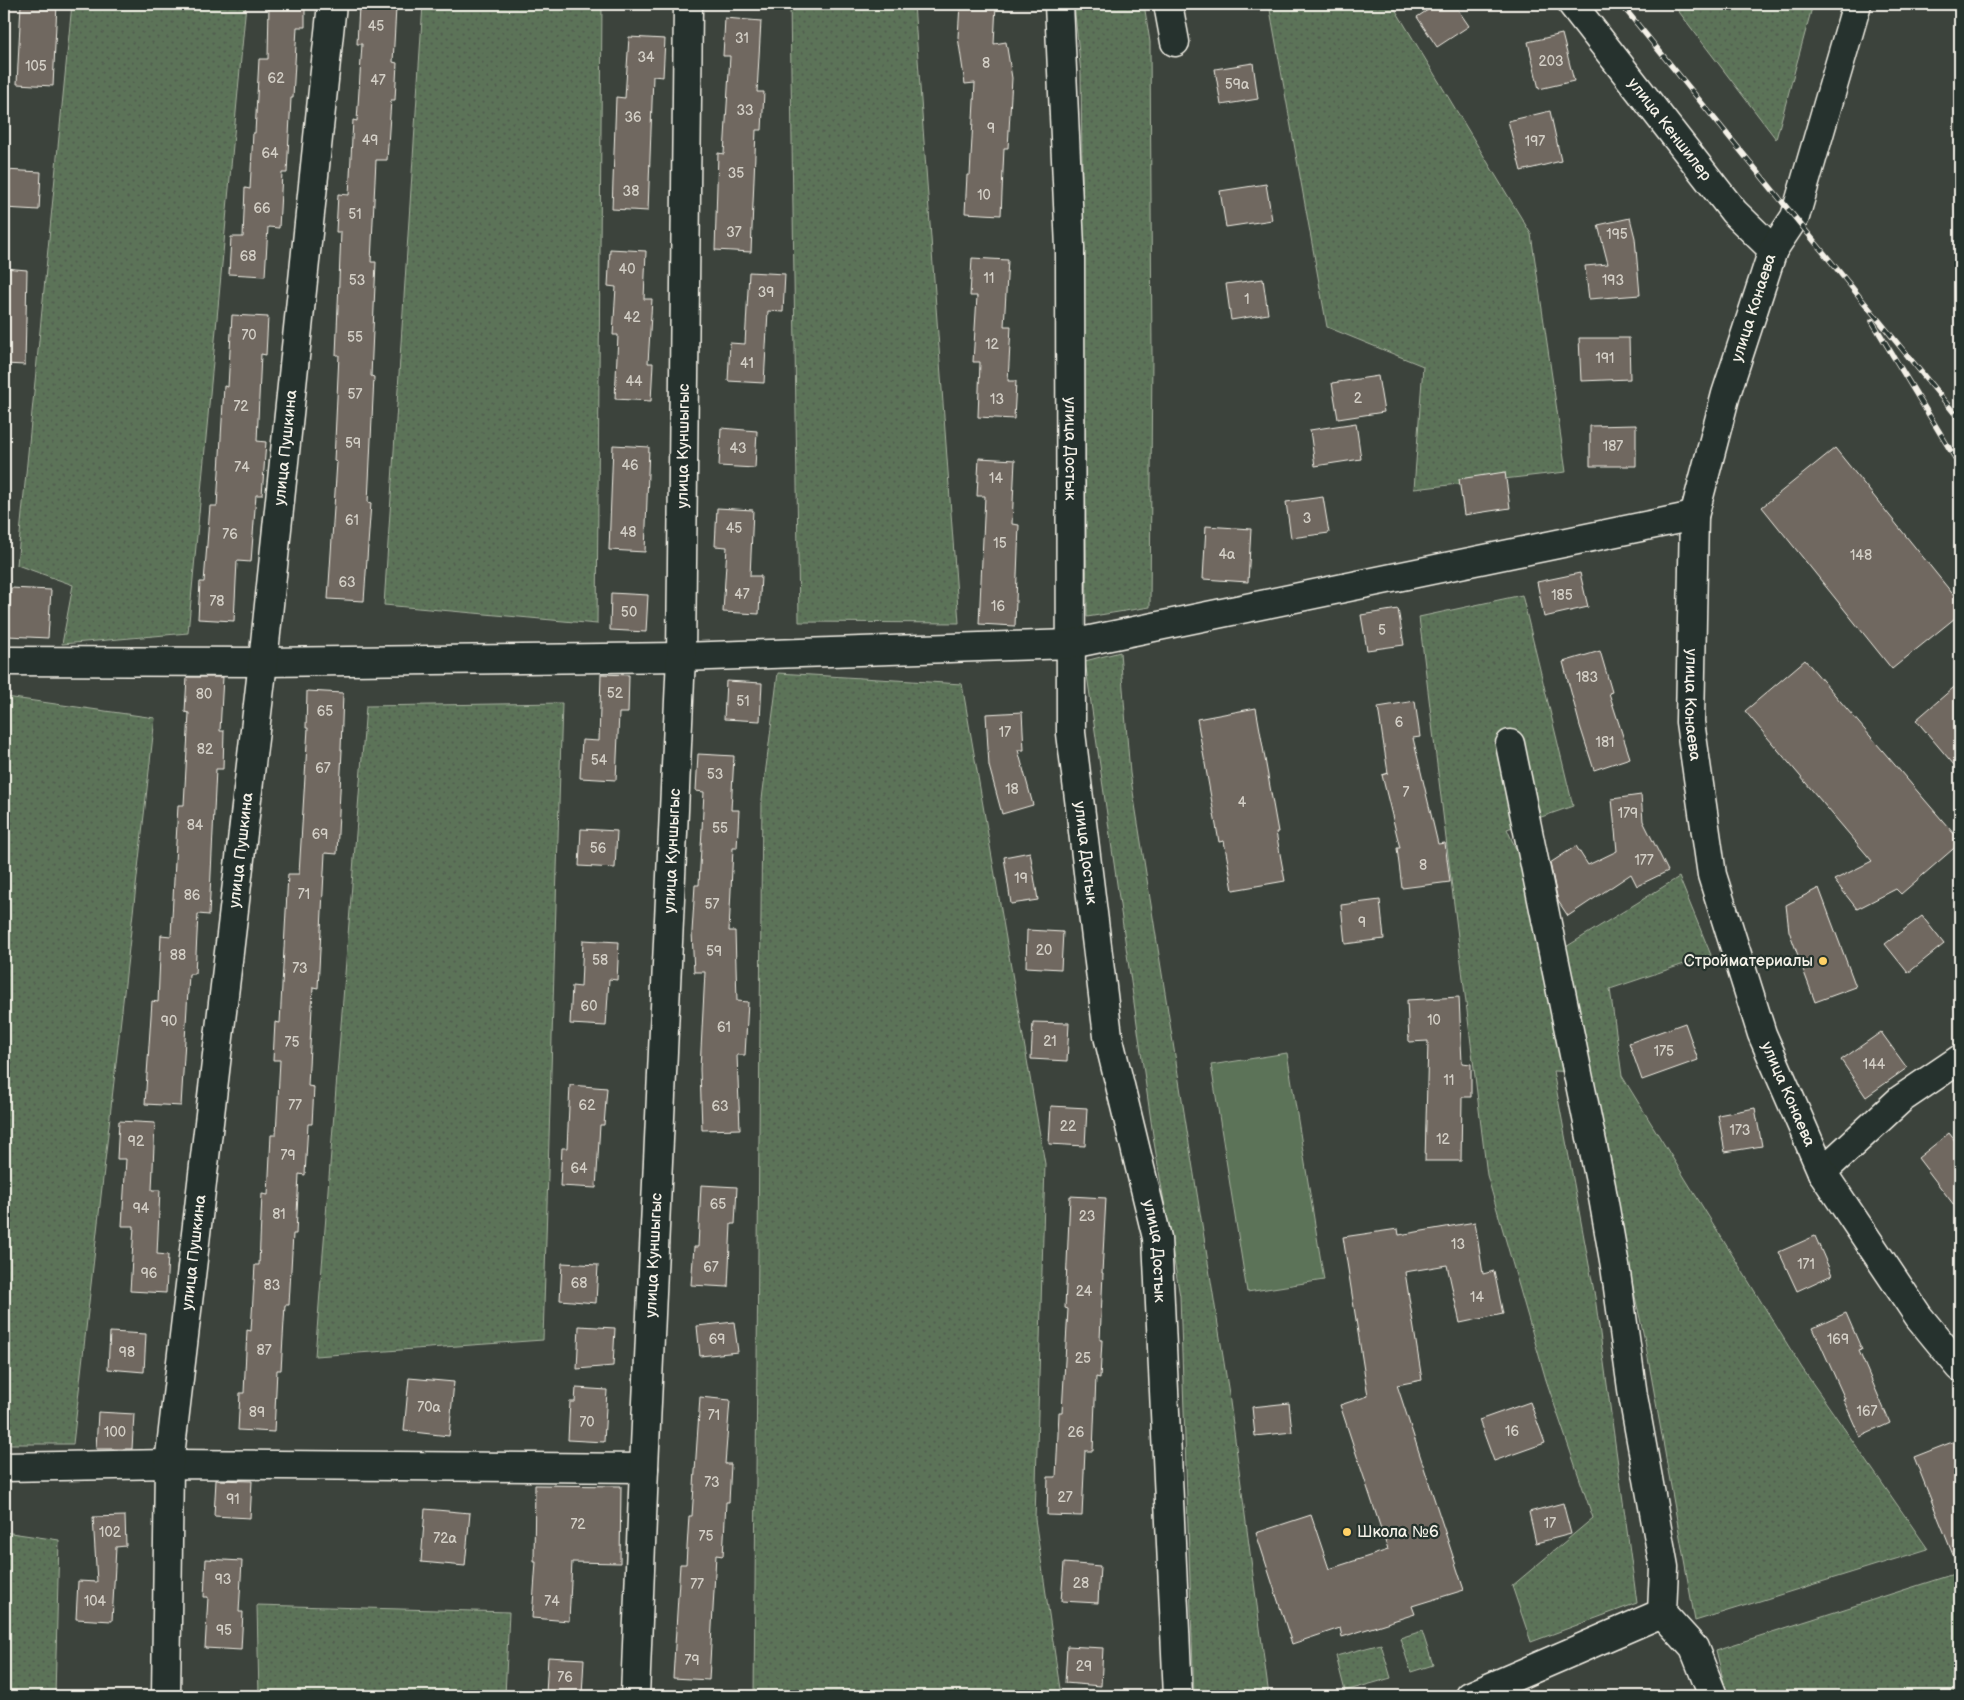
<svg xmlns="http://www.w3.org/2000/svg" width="1964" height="1700" font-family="'Balsamiq Sans',sans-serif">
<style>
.grass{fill:url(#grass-dots);stroke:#a8b2a0}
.pitch{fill:#5b7358;stroke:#a8b2a0}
.building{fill:#706860;stroke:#f4f1e8}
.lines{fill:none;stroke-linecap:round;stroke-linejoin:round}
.minor-casing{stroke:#f4f1e8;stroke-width:31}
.secondary-casing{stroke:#f4f1e8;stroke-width:31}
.minor{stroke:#26332d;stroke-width:28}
.secondary{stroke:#26332d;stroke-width:28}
.rail-casing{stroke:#f4f1e8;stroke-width:5.5}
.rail{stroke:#26332d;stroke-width:4;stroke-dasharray:11;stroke-linecap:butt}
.poi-dot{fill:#ffd166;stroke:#26332d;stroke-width:2}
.labels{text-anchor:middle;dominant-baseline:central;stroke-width:4.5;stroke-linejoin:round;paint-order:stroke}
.number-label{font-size:14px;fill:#d3cfc6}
.street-label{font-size:16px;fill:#f4f1e8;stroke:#26332d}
.poi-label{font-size:16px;fill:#f4f1e8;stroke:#26332d;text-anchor:end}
</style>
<defs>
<pattern id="grass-dots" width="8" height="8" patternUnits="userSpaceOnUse" patternTransform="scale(1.25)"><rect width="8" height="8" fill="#5b7358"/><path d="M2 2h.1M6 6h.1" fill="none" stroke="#515b4e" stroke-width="1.8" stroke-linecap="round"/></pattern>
</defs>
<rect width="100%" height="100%" fill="#3c433c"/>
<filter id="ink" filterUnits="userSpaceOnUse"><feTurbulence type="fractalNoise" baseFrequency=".02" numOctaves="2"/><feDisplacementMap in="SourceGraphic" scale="10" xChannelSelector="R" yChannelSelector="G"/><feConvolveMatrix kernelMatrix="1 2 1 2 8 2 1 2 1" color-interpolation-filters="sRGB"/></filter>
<g filter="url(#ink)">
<path class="grass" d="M 72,4 L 246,4 L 188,633 L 62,644 L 73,585 L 17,565 Z
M 423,4 L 602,4 L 597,624 L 384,605 Z
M 790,4 L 914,4 L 959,623 L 799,622 Z
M 1074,4 L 1144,4 L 1150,42 L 1152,355 L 1150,607 L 1087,617 L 1081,73 Z
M 1269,4 L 1392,4 L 1531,234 L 1566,472 L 1414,489 L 1423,366 L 1327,327 Z
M 1673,4 L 1813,4 L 1776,139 Z
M 1522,595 L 1573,806 L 1507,829 L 1561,950 L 1679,877 L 1711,955 L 1610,989 L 1622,1076 L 1802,1368 L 1928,1549 L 1695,1621 L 1645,1341 L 1585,1072 L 1553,1071 L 1595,1297 L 1637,1603 L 1531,1642 L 1512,1586 L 1593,1518 L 1546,1380 L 1487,1175 L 1419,617 Z
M 1120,652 L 1130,773 L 1229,1394 L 1269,1696 L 1194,1696 L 1180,1296 L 1154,1142 L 1085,661 Z
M 778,673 L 962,684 L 1045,1164 L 1035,1519 L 1061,1696 L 754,1696 L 762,799 Z
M 6,697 L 155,718 L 73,1444 L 4,1444 L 4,717 Z
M 562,703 L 543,1340 L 315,1356 L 366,706 Z
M 4,1532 L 59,1540 L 55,1696 L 4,1696 Z
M 1960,1572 L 1960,1696 L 1727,1696 L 1716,1650 Z
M 257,1605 L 509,1612 L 505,1696 L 259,1696 Z
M 1422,1631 L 1433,1665 L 1411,1672 L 1400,1638 Z
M 1381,1644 L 1391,1678 L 1345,1691 L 1336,1656 Z"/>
<path class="pitch" d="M 1287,1053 L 1324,1280 L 1247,1292 L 1211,1065 Z"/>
<path class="building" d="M 21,4 L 57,4 L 53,86 L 17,84 Z
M 269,4 L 305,4 L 305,27 L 297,27 L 293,98 L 291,98 L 287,173 L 282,173 L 279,228 L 268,227 L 265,276 L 229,274 L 231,237 L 243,237 L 245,188 L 250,189 L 253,133 L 255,133 L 259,59 L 268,59 Z
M 960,4 L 996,4 L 994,44 L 1006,42 L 1012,78 L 1008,148 L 1004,148 L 1001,215 L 965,213 L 967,175 L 970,175 L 975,83 L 965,84 L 958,37 Z
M 1437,4 L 1454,4 L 1469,26 L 1437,47 L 1417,17 Z
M 359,6 L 396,8 L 393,62 L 397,63 L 395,100 L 391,100 L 387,160 L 376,160 L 371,262 L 376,262 L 371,376 L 374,377 L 368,502 L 371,503 L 364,601 L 328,599 L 337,462 L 334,461 L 339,355 L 336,355 L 341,232 L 336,232 L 338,194 L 349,195 L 353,120 L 357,121 L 362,44 L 357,44 Z
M 725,18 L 761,21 L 757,92 L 764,92 L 762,130 L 756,130 L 751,252 L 715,250 L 718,153 L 724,154 L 730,56 L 723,56 Z
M 1562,34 L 1574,81 L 1539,89 L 1528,42 Z
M 629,37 L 665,39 L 663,77 L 653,76 L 648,211 L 612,209 L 616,97 L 625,98 Z
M 1253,63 L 1258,99 L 1221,105 L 1215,69 Z
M 1550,111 L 1561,161 L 1521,171 L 1508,121 Z
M 5,170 L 41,172 L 39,210 L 4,208 Z
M 1266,184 L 1272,220 L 1226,227 L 1220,191 Z
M 1630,218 L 1635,238 L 1640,295 L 1589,299 L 1585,266 L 1608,264 L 1598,225 Z
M 610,249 L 646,251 L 644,299 L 652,299 L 648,363 L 653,363 L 651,401 L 615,399 L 618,335 L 613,335 L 616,287 L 608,286 Z
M 972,258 L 1008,260 L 1004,326 L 1011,326 L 1008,381 L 1016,381 L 1014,419 L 978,417 L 980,362 L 973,362 L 977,296 L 970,296 Z
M 4,268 L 27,270 L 25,365 L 4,364 Z
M 749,272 L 785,274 L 783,312 L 768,311 L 764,383 L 728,381 L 730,343 L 745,344 Z
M 1263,279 L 1268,314 L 1231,320 L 1226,284 Z
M 232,315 L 268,317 L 266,355 L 261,354 L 257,441 L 266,442 L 262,495 L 256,495 L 251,562 L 237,561 L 234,621 L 198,619 L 200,582 L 204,582 L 210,506 L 217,506 L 224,386 L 228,387 Z
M 1579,338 L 1629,338 L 1630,379 L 1581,381 Z
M 1378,376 L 1384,412 L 1338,419 L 1332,383 Z
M 1356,423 L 1361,459 L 1315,466 L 1310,430 Z
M 1636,425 L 1636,466 L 1590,466 L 1590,426 Z
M 721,428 L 757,431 L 755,468 L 719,466 Z
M 613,445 L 649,447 L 645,552 L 609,550 Z
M 1835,448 L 1960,603 L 1960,614 L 1892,669 L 1762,507 Z
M 979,458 L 1015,460 L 1012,524 L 1019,525 L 1015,626 L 979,624 L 985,496 L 977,496 Z
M 1505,472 L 1510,508 L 1464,515 L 1459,479 Z
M 1323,497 L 1329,533 L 1291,538 L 1286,502 Z
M 717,508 L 753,510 L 750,576 L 761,576 L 759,614 L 723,612 L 727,547 L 715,546 Z
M 1206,526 L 1251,529 L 1248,582 L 1203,579 Z
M 1580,573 L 1588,607 L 1544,617 L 1537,582 Z
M 11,588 L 51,590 L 48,638 L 8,636 Z
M 611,593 L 648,595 L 646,632 L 610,630 Z
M 1398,609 L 1404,645 L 1367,650 L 1361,615 Z
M 1600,651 L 1612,692 L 1609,693 L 1630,758 L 1594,770 L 1580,726 L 1563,662 Z
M 1805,660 L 1960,841 L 1960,843 L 1901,894 L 1896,889 L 1857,909 L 1834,880 L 1872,861 L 1745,711 Z
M 601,674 L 629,675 L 628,713 L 619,713 L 616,780 L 580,778 L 582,740 L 599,741 Z
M 187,677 L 223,677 L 220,731 L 224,731 L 223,769 L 216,769 L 209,915 L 198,914 L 195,974 L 189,974 L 181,1106 L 145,1104 L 152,1001 L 158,1002 L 161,935 L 171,936 L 178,805 L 184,805 L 189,713 L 185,712 Z
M 726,681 L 762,683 L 760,721 L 724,719 Z
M 1960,682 L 1960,772 L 1916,720 Z
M 307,691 L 343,693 L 341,750 L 342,750 L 337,854 L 325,853 L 318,988 L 313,987 L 308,1086 L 314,1087 L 312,1124 L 308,1124 L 305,1175 L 299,1174 L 296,1234 L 293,1234 L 289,1305 L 285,1305 L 281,1370 L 277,1370 L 274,1432 L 238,1430 L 240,1393 L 244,1393 L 247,1330 L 251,1331 L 255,1265 L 259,1265 L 262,1194 L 268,1195 L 271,1135 L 276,1135 L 280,1060 L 273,1060 L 275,1022 L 280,1023 L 288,874 L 299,874 L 308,728 L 306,728 Z
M 1415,701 L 1420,737 L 1413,738 L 1438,844 L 1445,843 L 1450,882 L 1402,888 L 1397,848 L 1400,848 L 1382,775 L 1388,773 L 1378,707 Z
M 1256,708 L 1278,832 L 1276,832 L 1285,881 L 1233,890 L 1224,841 L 1219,842 L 1197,719 Z
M 1022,712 L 1024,750 L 1018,750 L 1033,805 L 1002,814 L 989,766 L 986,714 Z
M 698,754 L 734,756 L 731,810 L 739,810 L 737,848 L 733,848 L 729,931 L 735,931 L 737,1001 L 748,1002 L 745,1055 L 737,1055 L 740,1129 L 702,1130 L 700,1069 L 705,972 L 694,972 L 692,932 L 695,885 L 699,885 L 704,792 L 696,791 Z
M 1641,795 L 1643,821 L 1668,871 L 1637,886 L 1631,874 L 1568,916 L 1558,901 L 1550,863 L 1576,846 L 1588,865 L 1617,851 L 1612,799 Z
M 581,829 L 617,831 L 615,868 L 579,866 Z
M 1030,852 L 1038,900 L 1011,904 L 1004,857 Z
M 1819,888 L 1856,987 L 1815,1002 L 1789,931 L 1786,905 Z
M 1380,900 L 1384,939 L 1345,944 L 1341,905 Z
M 1922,916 L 1944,944 L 1908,973 L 1885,944 Z
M 1027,930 L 1063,932 L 1061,969 L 1026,967 Z
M 583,940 L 619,942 L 617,980 L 609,979 L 606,1026 L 570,1024 L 572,986 L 581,987 Z
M 1459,997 L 1462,1063 L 1471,1064 L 1471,1097 L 1462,1097 L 1461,1161 L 1425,1161 L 1428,1041 L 1409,1042 L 1407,1000 Z
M 1033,1022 L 1069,1023 L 1067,1061 L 1031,1059 Z
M 1685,1023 L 1698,1060 L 1642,1080 L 1629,1043 Z
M 1881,1032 L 1907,1068 L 1866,1097 L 1841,1060 Z
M 570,1085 L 607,1088 L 604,1125 L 600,1125 L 596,1188 L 560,1186 L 562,1148 L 567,1148 Z
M 1051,1106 L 1087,1108 L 1085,1146 L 1049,1144 Z
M 1755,1108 L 1762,1146 L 1725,1152 L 1718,1115 Z
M 119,1121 L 155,1123 L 152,1190 L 160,1190 L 157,1254 L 168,1255 L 166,1293 L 130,1291 L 134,1226 L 122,1226 L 126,1159 L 117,1159 Z
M 1949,1133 L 1960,1147 L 1960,1213 L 1918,1158 Z
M 701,1185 L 737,1187 L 735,1224 L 731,1224 L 728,1287 L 691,1285 L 694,1247 L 698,1247 Z
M 1070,1196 L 1106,1198 L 1102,1273 L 1103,1273 L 1100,1340 L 1102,1340 L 1100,1378 L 1096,1377 L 1093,1451 L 1085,1451 L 1082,1516 L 1047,1515 L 1048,1477 L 1056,1477 L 1059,1412 L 1062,1412 L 1068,1309 L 1065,1308 Z
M 1475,1222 L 1483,1274 L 1494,1271 L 1503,1314 L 1460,1323 L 1447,1265 L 1405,1272 L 1422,1380 L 1397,1385 L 1464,1590 L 1412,1606 L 1415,1614 L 1342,1637 L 1340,1628 L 1292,1644 L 1256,1533 L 1311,1515 L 1329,1569 L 1388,1550 L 1340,1405 L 1368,1396 L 1343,1237 L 1398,1229 L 1399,1235 Z
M 1815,1236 L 1832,1275 L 1797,1291 L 1779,1252 Z
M 562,1263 L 598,1265 L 596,1303 L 560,1300 Z
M 1846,1313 L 1862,1350 L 1859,1351 L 1890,1423 L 1860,1437 L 1843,1399 L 1845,1399 L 1813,1328 Z
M 734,1322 L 738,1352 L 700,1356 L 697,1326 Z
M 579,1326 L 615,1328 L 613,1366 L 577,1369 Z
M 110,1332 L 146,1334 L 144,1372 L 108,1369 Z
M 409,1378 L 454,1382 L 449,1436 L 404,1431 Z
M 576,1388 L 607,1390 L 604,1442 L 568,1440 L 570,1402 L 575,1402 Z
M 700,1397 L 730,1400 L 725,1464 L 731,1464 L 729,1502 L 726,1502 L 723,1556 L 716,1555 L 709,1680 L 673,1678 L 680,1564 L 686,1564 L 689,1516 L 692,1516 Z
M 1530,1402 L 1545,1443 L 1494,1461 L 1479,1420 Z
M 1289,1403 L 1292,1432 L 1255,1436 L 1252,1407 Z
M 98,1412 L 134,1414 L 132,1449 L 96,1449 Z
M 1960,1439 L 1960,1570 L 1959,1570 L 1914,1457 Z
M 216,1480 L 252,1481 L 250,1518 L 214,1516 Z
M 535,1485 L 621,1486 L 620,1563 L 572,1562 L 569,1621 L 532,1618 L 536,1562 L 534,1562 Z
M 1563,1503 L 1571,1534 L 1536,1543 L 1529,1512 Z
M 425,1509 L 470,1513 L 465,1566 L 421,1562 Z
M 125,1516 L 126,1546 L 116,1547 L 112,1621 L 76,1619 L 78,1581 L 97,1582 L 93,1517 Z
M 206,1559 L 242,1561 L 239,1612 L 243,1612 L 241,1650 L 205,1648 L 208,1597 L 204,1597 Z
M 1064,1563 L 1100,1566 L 1098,1603 L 1061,1601 Z
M 1067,1646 L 1103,1648 L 1101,1686 L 1065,1683 Z
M 548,1657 L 584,1659 L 582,1696 L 546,1694 Z"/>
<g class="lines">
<g class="minor-casing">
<g id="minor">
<path id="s1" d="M 1059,4 L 1070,248 L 1071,733 L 1108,1036 L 1157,1238 L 1178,1696"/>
<path d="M 1168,4 L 1175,42"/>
<path id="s2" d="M 1572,4 L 1734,212 L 1773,250"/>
<path d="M 4,661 L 263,662 L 681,657 L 1071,644 L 1694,516"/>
<path d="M 1510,744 L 1601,1186 L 1615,1266 L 1633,1396 L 1664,1567 L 1662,1613 L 1694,1648 L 1713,1696"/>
<path d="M 1822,1172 L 1901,1099 L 1960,1059"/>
<path d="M 4,1467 L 169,1464 L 644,1468"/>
<path id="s3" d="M 166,1696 L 169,1464 L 263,662 L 332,4"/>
<path id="s4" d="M 635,1696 L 644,1468 L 681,657 L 688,4"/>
<path d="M 1470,1696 L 1662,1613"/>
</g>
</g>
<g class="secondary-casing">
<g id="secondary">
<path id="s5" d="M 1857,4 L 1795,217 L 1773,250 L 1726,394 L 1694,516 L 1690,722 L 1712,875 L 1762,1034 L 1822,1172 L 1919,1317 L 1960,1367"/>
</g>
</g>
<use href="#minor" class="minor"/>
<use href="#secondary" class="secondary"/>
<g class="rail-casing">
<path id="rail" d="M 1621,4 L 1960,420
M 1872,321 L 1960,466"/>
</g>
<use href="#rail" class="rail"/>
</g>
</g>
<g class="poi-dot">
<circle cx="1823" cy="961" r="5"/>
<circle cx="1347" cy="1532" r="5"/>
</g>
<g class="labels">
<g class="number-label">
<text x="376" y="26">45</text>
<text x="742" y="38">31</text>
<text x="646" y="57">34</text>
<text x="1551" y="61">203</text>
<text x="986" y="63">8</text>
<text x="36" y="66">105</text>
<text x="276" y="78">62</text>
<text x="378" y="80">47</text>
<text x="1237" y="84">59а</text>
<text x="745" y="110">33</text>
<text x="633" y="117">36</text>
<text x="991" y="128">9</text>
<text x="370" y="140">49</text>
<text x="1535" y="141">197</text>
<text x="270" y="153">64</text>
<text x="736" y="173">35</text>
<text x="631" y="191">38</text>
<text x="984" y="195">10</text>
<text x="262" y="208">66</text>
<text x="355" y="214">51</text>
<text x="734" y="232">37</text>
<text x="1617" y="234">195</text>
<text x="248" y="256">68</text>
<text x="627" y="269">40</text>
<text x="989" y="278">11</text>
<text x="357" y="280">53</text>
<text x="1613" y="280">193</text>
<text x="766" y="292">39</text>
<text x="1247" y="299">1</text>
<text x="632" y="317">42</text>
<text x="249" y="335">70</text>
<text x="355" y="337">55</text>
<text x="992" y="344">12</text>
<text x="1605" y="358">191</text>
<text x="747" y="363">41</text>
<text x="634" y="381">44</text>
<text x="355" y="394">57</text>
<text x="1358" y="398">2</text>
<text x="997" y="399">13</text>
<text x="241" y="406">72</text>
<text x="353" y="443">59</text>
<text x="1613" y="446">187</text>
<text x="738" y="448">43</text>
<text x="630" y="465">46</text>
<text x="242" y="467">74</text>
<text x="996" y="478">14</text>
<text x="1307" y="518">3</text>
<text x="352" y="520">61</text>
<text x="734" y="528">45</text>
<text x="628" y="532">48</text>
<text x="230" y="534">76</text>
<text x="1000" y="543">15</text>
<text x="1227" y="554">4а</text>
<text x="1861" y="555">148</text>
<text x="347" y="582">63</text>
<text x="742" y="594">47</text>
<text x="1562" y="595">185</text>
<text x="217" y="601">78</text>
<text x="998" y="606">16</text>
<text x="629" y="612">50</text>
<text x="1382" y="630">5</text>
<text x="1587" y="677">183</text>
<text x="615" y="693">52</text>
<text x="204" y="694">80</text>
<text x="743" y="701">51</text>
<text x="325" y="711">65</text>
<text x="1399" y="722">6</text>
<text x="1005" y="732">17</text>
<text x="1605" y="742">181</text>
<text x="205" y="749">82</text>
<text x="599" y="760">54</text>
<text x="323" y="768">67</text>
<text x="715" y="774">53</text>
<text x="1012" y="789">18</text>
<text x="1406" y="792">7</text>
<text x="1242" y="802">4</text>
<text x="1628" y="813">179</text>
<text x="195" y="825">84</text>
<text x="720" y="828">55</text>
<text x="320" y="834">69</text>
<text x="598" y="848">56</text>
<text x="1644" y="860">177</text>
<text x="1423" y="865">8</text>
<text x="1021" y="878">19</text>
<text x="304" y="894">71</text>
<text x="192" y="895">86</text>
<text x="712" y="904">57</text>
<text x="1362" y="922">9</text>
<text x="1044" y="950">20</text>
<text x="714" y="951">59</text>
<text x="178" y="955">88</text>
<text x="600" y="960">58</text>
<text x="300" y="968">73</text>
<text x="589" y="1006">60</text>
<text x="1434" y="1020">10</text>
<text x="169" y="1021">90</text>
<text x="724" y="1027">61</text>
<text x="1050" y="1041">21</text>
<text x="292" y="1042">75</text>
<text x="1664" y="1051">175</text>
<text x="1874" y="1064">144</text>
<text x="1449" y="1080">11</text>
<text x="295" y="1105">77</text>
<text x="587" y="1105">62</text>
<text x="720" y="1106">63</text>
<text x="1068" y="1126">22</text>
<text x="1740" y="1130">173</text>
<text x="1443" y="1139">12</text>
<text x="136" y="1141">92</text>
<text x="288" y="1155">79</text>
<text x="579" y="1168">64</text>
<text x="718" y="1204">65</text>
<text x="141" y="1208">94</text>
<text x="279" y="1214">81</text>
<text x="1087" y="1216">23</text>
<text x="1458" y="1244">13</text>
<text x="1806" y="1264">171</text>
<text x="711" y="1267">67</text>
<text x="149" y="1273">96</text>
<text x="579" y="1283">68</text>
<text x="272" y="1285">83</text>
<text x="1084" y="1291">24</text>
<text x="1477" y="1297">14</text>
<text x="717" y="1339">69</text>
<text x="1838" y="1339">169</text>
<text x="264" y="1350">87</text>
<text x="127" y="1352">98</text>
<text x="1083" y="1358">25</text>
<text x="429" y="1407">70а</text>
<text x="1867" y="1411">167</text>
<text x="257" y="1412">89</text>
<text x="714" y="1415">71</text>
<text x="587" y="1422">70</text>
<text x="1512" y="1431">16</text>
<text x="115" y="1432">100</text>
<text x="1076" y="1432">26</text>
<text x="712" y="1482">73</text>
<text x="1065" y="1497">27</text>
<text x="233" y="1499">91</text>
<text x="1550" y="1523">17</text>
<text x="578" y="1524">72</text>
<text x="110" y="1532">102</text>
<text x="706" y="1536">75</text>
<text x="445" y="1538">72а</text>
<text x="223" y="1579">93</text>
<text x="1081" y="1583">28</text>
<text x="697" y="1584">77</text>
<text x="95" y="1601">104</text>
<text x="552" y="1601">74</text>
<text x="224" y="1630">95</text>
<text x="692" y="1660">79</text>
<text x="1084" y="1666">29</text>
<text x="565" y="1677">76</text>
</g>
<g class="street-label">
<text stroke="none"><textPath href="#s2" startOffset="159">улица Кеншилер</textPath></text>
<text transform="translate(1754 308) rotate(-72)">улица Конаева</text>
<text stroke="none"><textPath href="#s4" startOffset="1251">улица Куншыгыс</textPath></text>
<text stroke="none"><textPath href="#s3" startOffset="1255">улица Пушкина</textPath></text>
<text stroke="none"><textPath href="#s1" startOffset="445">улица Достык</textPath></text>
<text stroke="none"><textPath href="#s5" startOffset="728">улица Конаева</textPath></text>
<text stroke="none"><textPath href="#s3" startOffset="850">улица Пушкина</textPath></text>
<text stroke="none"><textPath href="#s4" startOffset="846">улица Куншыгыс</textPath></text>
<text stroke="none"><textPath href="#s1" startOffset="850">улица Достык</textPath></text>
<text stroke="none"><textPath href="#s5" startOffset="1132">улица Конаева</textPath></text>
<text stroke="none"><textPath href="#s3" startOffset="445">улица Пушкина</textPath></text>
<text stroke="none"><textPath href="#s1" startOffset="1255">улица Достык</textPath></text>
<text stroke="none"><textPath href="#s4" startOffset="441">улица Куншыгыс</textPath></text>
</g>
<g class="poi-label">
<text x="1813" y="961">Стройматериалы</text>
<text x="1357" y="1532" text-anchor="start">Школа №6</text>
</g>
</g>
<rect width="1964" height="1700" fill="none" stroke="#26332d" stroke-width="20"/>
<rect x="10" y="10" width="1944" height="1680" fill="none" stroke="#f4f1e8" stroke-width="2" filter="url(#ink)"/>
</svg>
